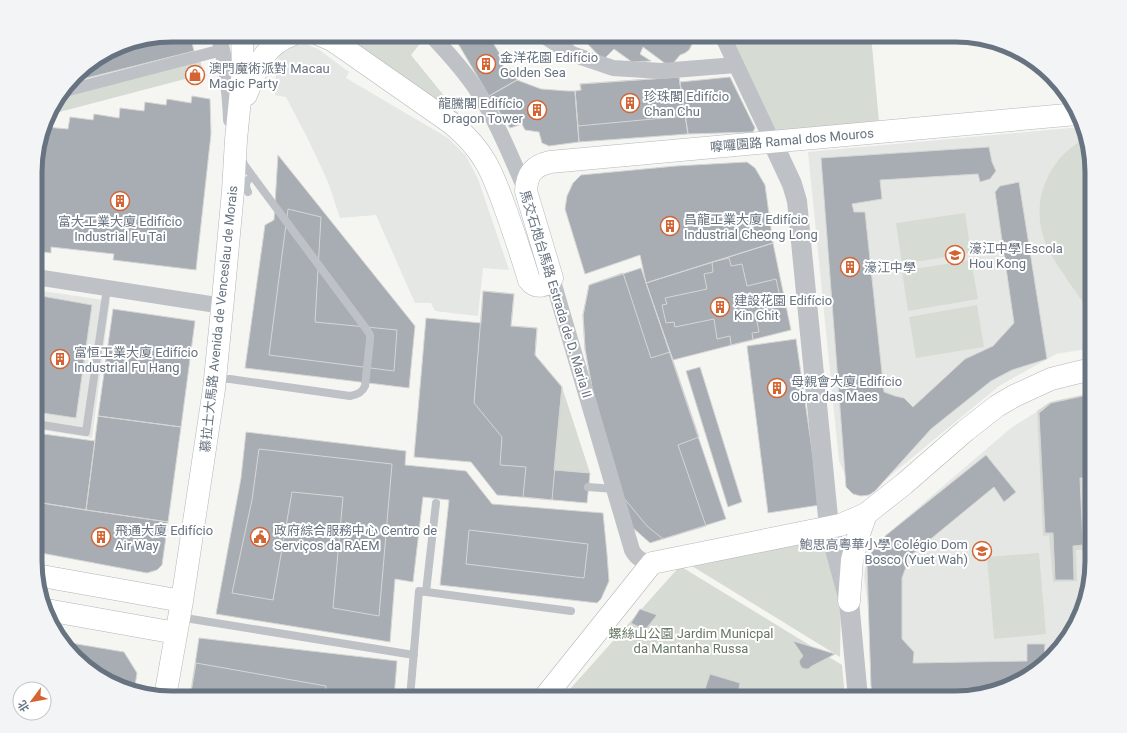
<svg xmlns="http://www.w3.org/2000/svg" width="1127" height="733" font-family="Roboto,'Noto Sans SC',sans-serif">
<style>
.built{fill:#e5e7e5}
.green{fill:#d6dbd3}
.building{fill:#a7adb3;stroke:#d6d6d4}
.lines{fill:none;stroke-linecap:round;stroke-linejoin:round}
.secondary-casing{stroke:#b3b7bb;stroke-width:23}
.primary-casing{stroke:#b2b5b9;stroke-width:23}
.service{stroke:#bec1c5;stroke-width:8}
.pedestrian{stroke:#bec1c5;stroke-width:12}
.minor{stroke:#bec1c5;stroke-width:16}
.tertiary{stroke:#bec1c5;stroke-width:20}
.secondary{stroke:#fff;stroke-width:22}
.primary{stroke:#fff;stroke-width:22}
.labels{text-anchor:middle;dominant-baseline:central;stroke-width:4;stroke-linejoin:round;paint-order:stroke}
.poi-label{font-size:13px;fill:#677380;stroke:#fff;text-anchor:start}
.street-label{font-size:13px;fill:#677380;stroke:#fff}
.park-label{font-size:13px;fill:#677865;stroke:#fff}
.rim{fill:none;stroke:#677380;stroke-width:5}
</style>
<rect width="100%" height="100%" fill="#f5f5f2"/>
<path class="built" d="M 306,44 L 318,49 L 349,72 L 346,78 L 448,138 L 466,156 L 478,179 L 509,270 L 483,268 L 478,316 L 435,311 L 431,303 L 415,303 L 376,215 L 340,218 L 328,182 L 308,139 L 286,97 L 275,95 L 276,66 L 280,54 L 293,46 Z
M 1081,127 L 1092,163 L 1092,348 L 1056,354 L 999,386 L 885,480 L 880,483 L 845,474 L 843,470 L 839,461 L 808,152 Z
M 36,290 L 110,301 L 92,438 L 36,429 Z
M 1092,393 L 1092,570 L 1069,637 L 1023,680 L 964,698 L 880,698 L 864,577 L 865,568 L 868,558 L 876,545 L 886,535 L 1011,428 L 1054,401 Z"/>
<path class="green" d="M 343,35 L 427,35 L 411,55 L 470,128 Z
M 730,35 L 871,35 L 879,122 L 773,131 Z
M 199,57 L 204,74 L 48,115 L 49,111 L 64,92 Z
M 1084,139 L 1092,163 L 1092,313 C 1083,303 1076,292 1068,281 C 1061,269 1051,257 1046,244 C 1029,204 1047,159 1084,139 Z
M 965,213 L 971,253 L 902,264 L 896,223 Z
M 971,260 L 978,299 L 908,311 L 902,271 Z
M 977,305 L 984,347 L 916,358 L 909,317 Z
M 562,387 L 590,473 L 555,470 Z
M 1092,393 L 1092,570 L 1087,585 L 1083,550 L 1076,550 L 1077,581 L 1053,582 L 1049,535 L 1043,536 L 1037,411 L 1050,402 Z
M 824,534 L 841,598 L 840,657 L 687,563 Z
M 1039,553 L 1046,634 L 994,639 L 987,557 Z
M 680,566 L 842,665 L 844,687 L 842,698 L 562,698 Z"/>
<path class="building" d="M 172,35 L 190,35 L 194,51 L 71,82 L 81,69 L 120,45 Z
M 453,35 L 477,35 L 478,36 L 480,35 L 488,35 L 503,59 L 500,60 L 506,71 L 511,68 L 517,80 L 489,96 Z
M 564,35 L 695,35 L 693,38 L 692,44 L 689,50 L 685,53 L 680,55 L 670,67 L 643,47 L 640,54 L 651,61 L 632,62 L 614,49 L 603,60 L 581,37 L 573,45 Z
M 768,35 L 783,35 L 784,39 L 768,41 Z
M 794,35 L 817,35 L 817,39 L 794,42 Z
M 679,77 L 688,134 L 579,142 L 575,91 L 581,90 L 580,84 Z
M 679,77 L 685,116 L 578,126 L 575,91 L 581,90 L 580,84 Z
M 730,77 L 755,128 L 753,132 L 688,134 L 680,82 Z
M 517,80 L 541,89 L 568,91 L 575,91 L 579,142 L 549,146 L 542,143 L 539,132 L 525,130 L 522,124 L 510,128 L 489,96 Z
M 192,96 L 210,99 L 211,134 L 196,270 L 113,260 L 114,254 L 51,247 L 51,253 L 36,251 L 36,154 L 45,127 L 68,129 L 70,117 L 93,120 L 94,114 L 119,118 L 120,108 L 144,111 L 145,102 L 166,105 L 167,99 L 191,103 Z
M 989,147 L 992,162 L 996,171 L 990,179 L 980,182 L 978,174 L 880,180 L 882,199 L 852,204 L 854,212 L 865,212 L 884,392 L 895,396 L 904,398 L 913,407 L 965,359 L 993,346 L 1014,323 L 995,192 L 1000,186 L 1019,182 L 1047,359 L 1012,370 L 991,381 L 931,429 L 875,491 L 869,495 L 861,496 L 853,494 L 846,487 L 821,158 Z
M 278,155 L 415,326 L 409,388 L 245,368 L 265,225 L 274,220 Z
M 747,162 L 755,168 L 765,185 L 773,243 L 646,283 L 640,255 L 585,274 L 565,209 L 567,196 L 573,183 L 581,175 L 676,166 Z
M 288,209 L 321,217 L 315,322 L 397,330 L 394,371 L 269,355 Z
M 773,243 L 791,330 L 673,360 L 646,283 Z
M 729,258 L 731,266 L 742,264 L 747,286 L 776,279 L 782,306 L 755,312 L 759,332 L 752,333 L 753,340 L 731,345 L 730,336 L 717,339 L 714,319 L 675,327 L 674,322 L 666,323 L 662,305 L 667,304 L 665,298 L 707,289 L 704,274 L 713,272 L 712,262 Z
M 641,268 L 726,519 L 650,543 L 632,527 L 592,388 L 585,349 L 583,315 L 589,285 Z
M 623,273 L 651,358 L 670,352 L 699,437 L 678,445 L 706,526 L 663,539 L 647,526 L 618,491 L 592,388 L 585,349 L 583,315 L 589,285 Z
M 483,291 L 514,294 L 511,326 L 537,328 L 535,355 L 562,387 L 554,470 L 590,473 L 587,503 L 497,495 L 471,462 L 414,457 L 426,318 L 481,323 Z
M 483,291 L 514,294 L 511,326 L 537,328 L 535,355 L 562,387 L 552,500 L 523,497 L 526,467 L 500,465 L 502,437 L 474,403 Z
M 36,295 L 92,305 L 76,418 L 36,412 Z
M 113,309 L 195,321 L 181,427 L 98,416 Z
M 796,339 L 820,505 L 768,513 L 747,346 Z
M 700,367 L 742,502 L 728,507 L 686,371 Z
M 1092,394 L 1092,478 L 1080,478 L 1083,545 L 1073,546 L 1074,580 L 1055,580 L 1053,533 L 1045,533 L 1039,413 L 1051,403 Z
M 98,416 L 181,427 L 168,522 L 86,510 Z
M 246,432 L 406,451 L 405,465 L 466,471 L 492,504 L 603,513 L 607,554 L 609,581 L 601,599 L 597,603 L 440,585 L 449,500 L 423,497 L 413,582 L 395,579 L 390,642 L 216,614 L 241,478 Z
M 36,433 L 95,441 L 86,510 L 36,502 Z
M 259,449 L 392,464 L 379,616 L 333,608 L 343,497 L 292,492 L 273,600 L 232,593 L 252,500 Z
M 986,455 L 1016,492 L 1004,502 L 994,487 L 910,556 L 902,578 L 902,639 L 914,652 L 913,663 L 1027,661 L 1027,644 L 1045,644 L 1044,660 L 1023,680 L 964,698 L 873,698 L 871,686 L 867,566 L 869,556 L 877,545 L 885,536 Z
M 36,502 L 86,510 L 168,522 L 162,565 L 157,570 L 147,573 L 36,552 Z
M 469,530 L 588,544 L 584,578 L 466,564 Z
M 640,609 L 657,615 L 645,630 L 631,623 Z
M 199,638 L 397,661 L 394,698 L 190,698 Z
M 793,641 L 835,654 L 812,666 L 808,669 L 805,669 L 802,668 L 800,665 L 799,661 L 803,656 Z
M 65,642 L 124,652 L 137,673 L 134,692 L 128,691 L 96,675 Z
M 196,663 L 326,686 L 325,698 L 190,698 Z
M 710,674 L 740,683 L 737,698 L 705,689 Z"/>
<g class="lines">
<g class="secondary-casing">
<path id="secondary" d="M 325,35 L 451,123 C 487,152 494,177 509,219 C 516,239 523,260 529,280 C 536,289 546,287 552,278 L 526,191 C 527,174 533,166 550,162 L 1077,114
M 849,601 L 852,560 L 858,537 L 866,514
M 544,698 L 652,563 L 840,525 L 866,514 L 904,484 L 965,431 L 997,406 L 1014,396 L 1051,379 L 1071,374 L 1092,369"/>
</g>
<g class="primary-casing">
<path id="primary" d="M 320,35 L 334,41
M 246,95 C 258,68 262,46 292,35
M 36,575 L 182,601
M 47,610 L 176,633
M 165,697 L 182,601 L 214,389 L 223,299 L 233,191 L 236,140 L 243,69 L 242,35"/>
</g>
<path class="service" d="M 248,192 C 245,186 245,181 251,178 L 254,178
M 218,383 L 223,379 L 230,379 L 350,396 C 357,395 362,393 365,386 L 370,340 L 370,335 L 367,330 L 245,166 L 241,158
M 36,424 L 86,432 L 107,288
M 588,487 L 614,489
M 426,592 L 436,503
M 179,617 L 414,655
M 410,698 L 419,591 L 571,611"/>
<path class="pedestrian" d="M 65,91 L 222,50"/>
<path class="minor" d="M 218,35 C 226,61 230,92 231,120
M 431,35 C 447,52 463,69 476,89 C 497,121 511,157 526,191
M 543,35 L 572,54 L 613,68 L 661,71 L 736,65
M 722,35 L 772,141
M 36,277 L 223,306
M 552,278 L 632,550 C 636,558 643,562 652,563"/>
<path class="tertiary" d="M 772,141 L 792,184 L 797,201 L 829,527 L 849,601 L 858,698"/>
<use href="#secondary" class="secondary"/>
<use href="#primary" class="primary"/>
</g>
<defs>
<g id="building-ring" transform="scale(1)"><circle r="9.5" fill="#fff" stroke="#d36534" stroke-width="1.5"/><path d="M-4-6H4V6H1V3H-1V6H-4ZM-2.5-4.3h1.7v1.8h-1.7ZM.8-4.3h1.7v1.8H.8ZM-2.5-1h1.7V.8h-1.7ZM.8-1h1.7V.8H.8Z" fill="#d36534"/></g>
<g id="shop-ring" transform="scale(1)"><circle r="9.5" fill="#fff" stroke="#d36534" stroke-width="1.5"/><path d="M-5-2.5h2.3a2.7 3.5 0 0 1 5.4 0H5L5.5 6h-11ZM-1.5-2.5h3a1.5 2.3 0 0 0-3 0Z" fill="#d36534"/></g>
<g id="school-ring" transform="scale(1)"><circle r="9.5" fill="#fff" stroke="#d36534" stroke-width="1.5"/><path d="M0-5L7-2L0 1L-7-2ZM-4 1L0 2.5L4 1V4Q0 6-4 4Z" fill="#d36534"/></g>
<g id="civic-ring" transform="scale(1)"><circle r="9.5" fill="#fff" stroke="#d36534" stroke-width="1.5"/><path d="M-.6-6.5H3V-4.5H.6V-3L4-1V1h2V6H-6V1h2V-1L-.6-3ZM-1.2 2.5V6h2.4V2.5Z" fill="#d36534"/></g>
</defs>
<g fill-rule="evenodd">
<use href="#building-ring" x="486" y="64"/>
<use href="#shop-ring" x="195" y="75"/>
<use href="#building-ring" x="630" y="103"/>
<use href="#building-ring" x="537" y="110"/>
<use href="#building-ring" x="120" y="201"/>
<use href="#building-ring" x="670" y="226"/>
<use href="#school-ring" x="955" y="255"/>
<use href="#building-ring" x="850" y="267"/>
<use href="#building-ring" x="720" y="307"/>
<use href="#building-ring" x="60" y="359"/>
<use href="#building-ring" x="777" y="388"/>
<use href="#building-ring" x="101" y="537"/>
<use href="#civic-ring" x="260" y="537"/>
<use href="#school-ring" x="982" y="551"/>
</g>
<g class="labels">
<g class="poi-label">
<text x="500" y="57">金洋花園 Edifício<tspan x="500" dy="15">Golden Sea</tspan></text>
<text x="209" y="68">澳門魔術派對 Macau<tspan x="209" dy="15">Magic Party</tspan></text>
<text x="644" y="96">珍珠閣 Edifício<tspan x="644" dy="15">Chan Chu</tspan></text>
<text x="523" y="103" text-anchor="end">龍騰閣 Edifício<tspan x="523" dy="15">Dragon Tower</tspan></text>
<text x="684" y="219">昌龍工業大廈 Edifício<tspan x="684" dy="15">Industrial Cheong Long</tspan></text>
<text x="120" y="221" text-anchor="middle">富大工業大廈 Edifício<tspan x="120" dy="15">Industrial Fu Tai</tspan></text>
<text x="969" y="248">濠江中學 Escola<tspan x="969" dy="15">Hou Kong</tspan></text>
<text x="864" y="267">濠江中學</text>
<text x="734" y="300">建設花園 Edifício<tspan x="734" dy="15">Kin Chit</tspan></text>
<text x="74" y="352">富恒工業大廈 Edifício<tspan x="74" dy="15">Industrial Fu Hang</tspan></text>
<text x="791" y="381">母親會大廈 Edifício<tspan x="791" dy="15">Obra das Maes</tspan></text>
<text x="115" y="530">飛通大廈 Edifício<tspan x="115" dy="15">Air Way</tspan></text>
<text x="274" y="530">政府綜合服務中心 Centro de<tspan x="274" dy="15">Serviços da RAEM</tspan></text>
<text x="968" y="544" text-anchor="end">鮑思高粵華小學 Colégio Dom<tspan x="968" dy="15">Bosco (Yuet Wah)</tspan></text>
</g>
<g class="street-label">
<text transform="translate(792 140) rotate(-5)">嚤囉園路 Ramal dos Mouros</text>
<text transform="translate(556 294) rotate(73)">馬交石炮台馬路 Estrada de D. Maria II</text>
<text transform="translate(219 319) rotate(-84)">慕拉士大馬路 Avenida de Venceslau de Morais</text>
</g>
<g class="park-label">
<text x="691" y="633">螺絲山公園 Jardim Municpal<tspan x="691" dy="15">da Mantanha Russa</tspan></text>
</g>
</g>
<path d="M0 0H1127V733H0ZM172 42H955A130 130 0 0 1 1085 172V561A130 130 0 0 1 955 691H172A130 130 0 0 1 42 561V172A130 130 0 0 1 172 42Z" fill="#f3f4f5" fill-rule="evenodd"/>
<path class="rim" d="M172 42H955A130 130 0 0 1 1085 172V561A130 130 0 0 1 955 691H172A130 130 0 0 1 42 561V172A130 130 0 0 1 172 42Z"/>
<g transform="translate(32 701) rotate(238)"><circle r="19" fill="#ffffff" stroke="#c2c7cc"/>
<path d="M0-3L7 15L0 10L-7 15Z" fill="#d36534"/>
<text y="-6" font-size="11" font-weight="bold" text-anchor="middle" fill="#677380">北</text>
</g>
</svg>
